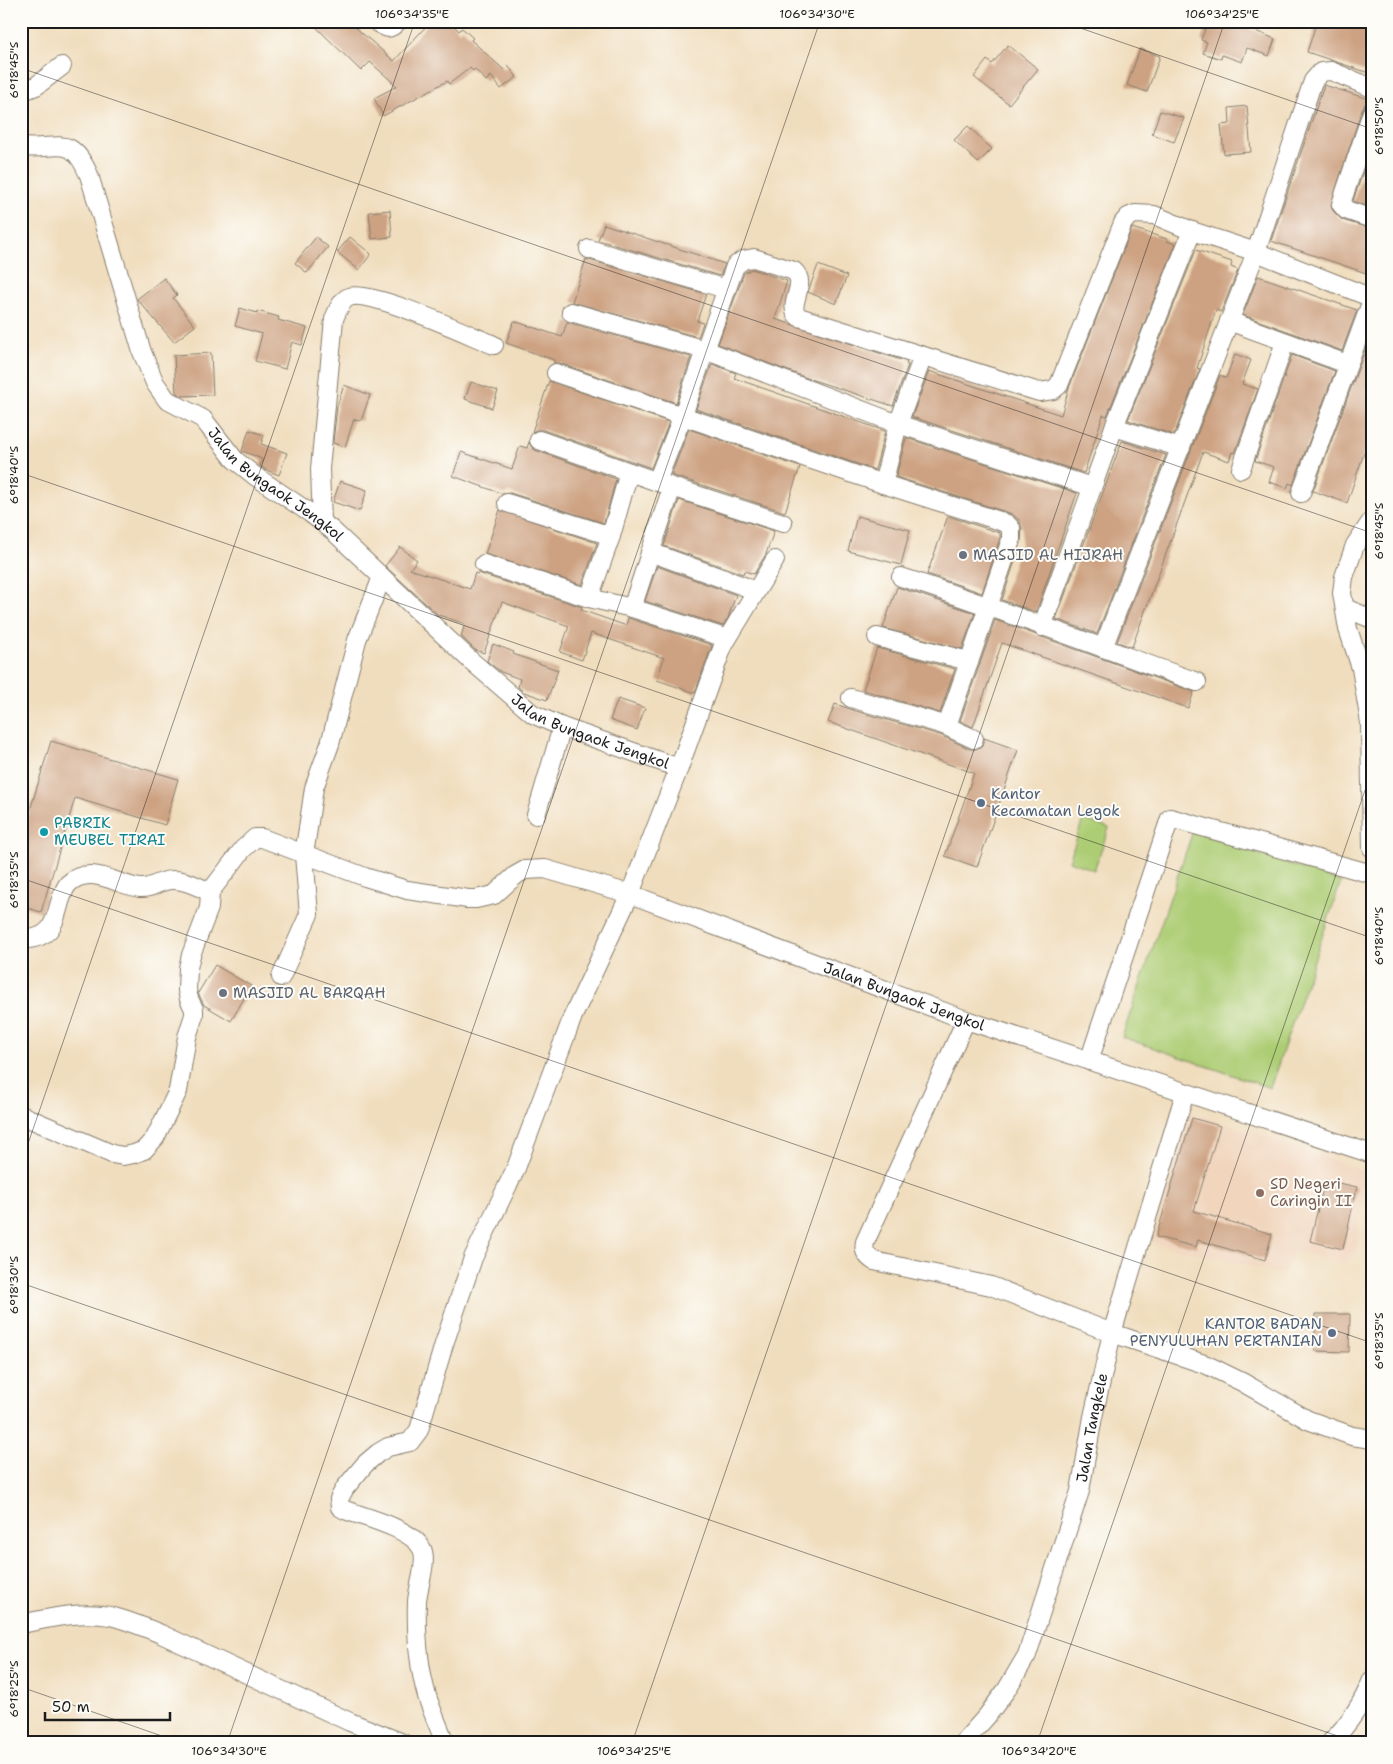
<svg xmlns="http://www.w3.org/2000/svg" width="1393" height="1764" font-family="'Shantell Sans',sans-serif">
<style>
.built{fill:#f1d5bd;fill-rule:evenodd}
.green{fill:#adcd75;stroke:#647448}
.building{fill:#cda282}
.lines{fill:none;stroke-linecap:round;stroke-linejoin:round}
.minor-casing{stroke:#867c6c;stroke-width:20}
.minor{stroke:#fff;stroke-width:18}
.ticks{fill:none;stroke:#1c1c1c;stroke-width:1;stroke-opacity:0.45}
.worship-dot{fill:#6b7280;stroke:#fdfcf7;stroke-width:2}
.service-dot{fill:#5c6f8a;stroke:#fdfcf7;stroke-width:2}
.culture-dot{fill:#0f9aa8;stroke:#fdfcf7;stroke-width:2}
.education-dot{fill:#8d6e63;stroke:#fdfcf7;stroke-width:2}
.labels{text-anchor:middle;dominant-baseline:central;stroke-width:4;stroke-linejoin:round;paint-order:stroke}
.street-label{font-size:15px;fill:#1c1c1c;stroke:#fdfcf7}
.worship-label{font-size:15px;fill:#5b616d;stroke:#fdfcf7;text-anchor:start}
.service-label{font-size:15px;fill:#4e5e75;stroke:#fdfcf7;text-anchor:start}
.culture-label{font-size:15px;fill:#0d838f;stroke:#fdfcf7;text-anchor:start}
.education-label{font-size:15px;fill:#785e54;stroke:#fdfcf7;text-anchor:start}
.neatline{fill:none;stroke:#1c1c1c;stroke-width:2}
.ticks-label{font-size:12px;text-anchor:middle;fill:#1c1c1c}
</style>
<rect width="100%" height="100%" fill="#fdfcf7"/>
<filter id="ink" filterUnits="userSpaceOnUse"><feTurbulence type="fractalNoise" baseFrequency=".02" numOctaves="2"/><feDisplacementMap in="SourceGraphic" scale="10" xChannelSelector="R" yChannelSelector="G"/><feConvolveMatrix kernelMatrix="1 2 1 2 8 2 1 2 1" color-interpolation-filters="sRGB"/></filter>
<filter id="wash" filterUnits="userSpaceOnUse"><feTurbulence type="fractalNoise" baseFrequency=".0096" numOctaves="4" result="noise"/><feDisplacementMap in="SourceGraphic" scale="20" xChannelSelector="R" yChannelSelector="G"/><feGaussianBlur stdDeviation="1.12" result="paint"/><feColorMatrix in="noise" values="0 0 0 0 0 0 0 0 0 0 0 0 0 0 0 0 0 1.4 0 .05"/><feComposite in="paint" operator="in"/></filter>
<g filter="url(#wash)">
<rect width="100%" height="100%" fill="#f0ddbd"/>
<path class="built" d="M 1185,1110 L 1365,1171 L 1356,1253 L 1343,1265 L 1294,1250 L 1284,1274 L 1145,1241 ZM 1192,1118 L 1220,1126 L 1167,1199 ZM 1325,1180 L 1357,1188 L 1343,1249 L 1310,1241 ZM 1164,1208 L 1203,1219 L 1196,1247 L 1156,1237 ZM 1214,1217 L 1272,1234 L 1265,1260 L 1207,1243 Z"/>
<path class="green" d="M 1083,819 L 1109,828 L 1094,870 L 1069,861 Z
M 1193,831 L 1341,882 L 1270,1088 L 1122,1037 Z"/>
<g id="blocks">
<path class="building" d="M 310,21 L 348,21 L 394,61 L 431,21 L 449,21 L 459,31 L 462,28 L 473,38 L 471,40 L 504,70 L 508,66 L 517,77 L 501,89 L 491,76 L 486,81 L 475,69 L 473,71 L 470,68 L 449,84 L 447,81 L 383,116 L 374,98 L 397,86 L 370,62 L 361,71 Z
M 1208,21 L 1231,21 L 1275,39 L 1269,56 L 1247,48 L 1242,62 L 1222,55 L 1221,59 L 1203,53 L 1207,42 L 1201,40 Z
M 1317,21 L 1358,21 L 1372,26 L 1372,74 L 1307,52 Z
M 1008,45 L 1038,69 L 1009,104 L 974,77 L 987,60 L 992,64 Z
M 1140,49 L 1160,56 L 1147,92 L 1127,85 Z
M 1324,85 L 1372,100 L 1372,102 L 1365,104 L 1362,109 L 1331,205 L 1333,211 L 1342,220 L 1372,229 L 1372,275 L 1271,241 Z
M 1247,106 L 1251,152 L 1224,154 L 1221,125 L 1230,124 L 1229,108 Z
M 1160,111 L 1184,118 L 1174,142 L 1152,134 Z
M 968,126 L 992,149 L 978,163 L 954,140 Z
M 1372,146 L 1372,208 L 1353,201 Z
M 390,210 L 392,237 L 372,239 L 369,212 Z
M 604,224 L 725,264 L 720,276 L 598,240 Z
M 1132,228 L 1167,239 L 1167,241 L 1176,244 L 1107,416 L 1103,415 L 1084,473 L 912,417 L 929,371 L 1061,415 L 1069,388 Z
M 316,237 L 328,247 L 307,273 L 295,263 Z
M 350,237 L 371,254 L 359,270 L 337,252 Z
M 1196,250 L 1232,262 L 1231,267 L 1238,270 L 1221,312 L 1216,310 L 1197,368 L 1200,369 L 1174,435 L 1128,420 Z
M 586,259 L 706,294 L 697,321 L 703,323 L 698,337 L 572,302 Z
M 818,265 L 847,276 L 836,304 L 808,292 Z
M 752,269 L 787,281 L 775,319 L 907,362 L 906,364 L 908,365 L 893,406 L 804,377 L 718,344 L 744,273 Z
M 1258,276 L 1357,310 L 1342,351 L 1243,315 Z
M 164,278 L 177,295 L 173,298 L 195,326 L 174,342 L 137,299 Z
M 240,308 L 257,313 L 257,311 L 279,317 L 278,320 L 307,328 L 302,345 L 292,342 L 285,369 L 255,361 L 262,334 L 235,326 Z
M 514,321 L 562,337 L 567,322 L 691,357 L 676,403 L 559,363 L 554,363 L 554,360 L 506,343 Z
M 1372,331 L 1372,430 L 1347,503 L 1313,491 Z
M 211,353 L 213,395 L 182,396 L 176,393 L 174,355 Z
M 1235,354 L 1251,360 L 1242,384 L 1258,389 L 1235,453 L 1232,452 L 1229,461 L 1203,452 L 1132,647 L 1117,642 L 1220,375 L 1226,378 Z
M 1292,355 L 1335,371 L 1293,485 L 1289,483 L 1287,488 L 1269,482 L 1274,467 L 1255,461 Z
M 712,364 L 736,373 L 734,378 L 885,431 L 875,470 L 696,409 Z
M 549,381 L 669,422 L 651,468 L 543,430 L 537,430 L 532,432 Z
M 471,382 L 498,391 L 492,408 L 465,399 Z
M 344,385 L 370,395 L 361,421 L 354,419 L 345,447 L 333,443 L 337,406 Z
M 689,429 L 800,467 L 785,512 L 671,475 Z
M 249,430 L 264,435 L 261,444 L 287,453 L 279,475 L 266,470 L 260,466 L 262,459 L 242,451 Z
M 906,438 L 1077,493 L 1036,612 L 1002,600 L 1021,543 L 1022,528 L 1019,520 L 1012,514 L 1003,511 L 896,477 Z
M 1122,441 L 1166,455 L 1097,634 L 1056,619 Z
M 529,442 L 531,446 L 535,450 L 616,479 L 604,523 L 510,493 L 503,494 L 453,476 L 461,452 L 512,469 L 520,446 L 527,448 Z
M 340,481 L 367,490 L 360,511 L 333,502 Z
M 679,500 L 774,531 L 766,554 L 754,574 L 744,571 L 743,574 L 664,546 Z
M 500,510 L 597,543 L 582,585 L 485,554 Z
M 857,516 L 910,530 L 901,565 L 848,551 Z
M 948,516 L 1000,533 L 1000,538 L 982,593 L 927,574 Z
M 400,547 L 417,560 L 410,569 L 470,589 L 475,573 L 478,574 L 478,573 L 582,607 L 581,610 L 624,625 L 626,625 L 628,618 L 712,645 L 695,693 L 657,680 L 664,658 L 591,633 L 582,660 L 560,652 L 569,626 L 502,602 L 484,653 L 475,650 L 461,636 L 465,624 L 438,615 L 385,566 Z
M 657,566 L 736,595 L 728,618 L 723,626 L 645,601 Z
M 897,587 L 975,613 L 962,649 L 883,628 Z
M 995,620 L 1194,692 L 1188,708 L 1002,643 L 973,727 L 960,721 Z
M 493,644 L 514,652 L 513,654 L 558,670 L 547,700 L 524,692 L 518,687 L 520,679 L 501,672 L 487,661 Z
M 877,648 L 955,669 L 940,713 L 863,690 Z
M 618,699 L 645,708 L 637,730 L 610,720 Z
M 835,704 L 856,711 L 940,735 L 970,749 L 975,749 L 980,747 L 984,743 L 984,738 L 1018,750 L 977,867 L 945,856 L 974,773 L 828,722 Z
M 51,741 L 178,779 L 165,825 L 75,798 L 41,912 L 21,906 L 21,840 Z
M 215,965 L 251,986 L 231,1021 L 204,1005 L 198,993 Z
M 1192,1118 L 1220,1126 L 1194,1211 L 1272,1234 L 1265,1260 L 1198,1240 L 1196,1247 L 1156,1237 Z
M 1325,1180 L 1357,1187 L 1343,1249 L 1310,1241 Z
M 1315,1314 L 1350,1314 L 1349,1352 L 1315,1351 Z"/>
</g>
</g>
<g filter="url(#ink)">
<use href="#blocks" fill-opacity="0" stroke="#867c6c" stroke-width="1"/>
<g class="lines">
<g class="minor-casing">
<g id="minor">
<path d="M 376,21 C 386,29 390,31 398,21"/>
<path d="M 21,92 L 36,86 L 62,66"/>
<path d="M 1372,112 L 1341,204 L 1346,210 L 1372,219"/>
<path id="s1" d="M 21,147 C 59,151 70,132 89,175 L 142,352 L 155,383 L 167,400 L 203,419 L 235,460 L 255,476 L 310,513 L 332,530 L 469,659 L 533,714 L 562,727 L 679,768 L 630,894 L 573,1016 L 516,1168 L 473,1258 L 444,1344 L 419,1430 L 410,1442 L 388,1447 L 378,1453 L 365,1464 L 345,1488 L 339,1499 L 340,1507 L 345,1510 C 364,1517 413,1529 422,1549 C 428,1561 418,1587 417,1601 C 416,1633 418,1665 427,1696 C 432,1712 439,1727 445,1743"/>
<path d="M 589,249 L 726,289"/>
<path d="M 571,312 L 705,350 L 898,424 L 1092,487"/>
<path d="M 1229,321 L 1347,364"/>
<path d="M 556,373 L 883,484 L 1000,521 L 1007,524 L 1011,528 L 1011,540 L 949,720 L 944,725 L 851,698"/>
<path d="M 1114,427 L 1181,448"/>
<path d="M 539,440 L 672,487 L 783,523"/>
<path d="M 1241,469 L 1285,342"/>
<path d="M 657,481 L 683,415 L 705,350 L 735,266 L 743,260 L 754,258 L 794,271 C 809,284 785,306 799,317 L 1039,392 L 1053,390 L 1059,385 L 1123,223 L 1128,217 L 1135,214 L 1154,215 L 1192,231 L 1256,252 L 1372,298"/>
<path d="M 883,484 L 898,424 L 923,356"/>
<path d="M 1301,493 L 1372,300"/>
<path d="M 507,503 L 611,536"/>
<path d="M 1372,520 L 1355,545 L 1344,577 L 1342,593 L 1348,629 L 1361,668 L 1370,723 L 1372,848"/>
<path d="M 322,522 L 320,469 L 334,319 C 337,312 341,300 349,297 C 371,289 469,335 494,345"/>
<path d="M 650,552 L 746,587"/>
<path d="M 484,564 L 589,598 L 632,608 L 719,636"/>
<path d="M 901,577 C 1001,609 1099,647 1197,682"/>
<path d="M 589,598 L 611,536 L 629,472"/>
<path d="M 632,608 L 672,487"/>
<path d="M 1345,608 L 1372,619"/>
<path d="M 1042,627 L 1114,427 L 1192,231"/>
<path d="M 877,637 L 968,661"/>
<path d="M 1103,648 L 1256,252 L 1313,81 L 1321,72 L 1331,71 L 1372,88"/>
<path d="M 944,725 L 974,739"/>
<path d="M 679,768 L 723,646 L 775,560"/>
<path d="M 536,815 L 562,727"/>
<path id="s2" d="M 21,940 C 50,938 53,928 60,902 C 62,896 64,889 68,884 C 90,863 116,885 140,888 C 149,889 155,884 162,882 C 179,876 194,885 210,892 L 243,849 L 255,838 L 262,838 L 365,877 L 407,890 L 468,899 L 476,899 L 494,895 L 516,875 L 525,870 L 545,869 L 630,894 L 966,1020 L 1372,1154"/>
<path d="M 281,977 L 309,914 L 304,855 L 314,788 L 330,744 L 357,640 L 382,577"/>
<path d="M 966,1020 L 865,1242 C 863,1251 866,1256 874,1261 L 991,1286 L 1112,1333 L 1207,1365 L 1242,1382 L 1308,1420 L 1352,1436 L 1372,1439"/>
<path d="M 1089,1061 L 1170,818 L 1372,874"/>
<path d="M 21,1115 L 112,1154 L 123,1156 L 134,1154 L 144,1150 L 155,1138 L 178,1091 L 187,1037 L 194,1015 L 194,1009 L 189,999 L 187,990 L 188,968 L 191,955 L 209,908 L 210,892"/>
<path d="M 21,1624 C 50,1618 80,1611 110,1616 C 127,1620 144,1627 161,1634 L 350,1722 L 403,1743"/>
<path id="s3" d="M 963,1743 L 987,1716 L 1007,1689 L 1027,1655 L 1080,1491 L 1093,1417 L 1112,1333 L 1185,1093"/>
<path d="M 1330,1743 C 1349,1724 1362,1705 1372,1680"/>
</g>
</g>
<use href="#minor" class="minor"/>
</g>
</g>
<path class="ticks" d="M 1060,21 L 1372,129M 21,68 L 1372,533M 21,473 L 1372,938M 21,878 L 1372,1343M 21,1164 L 415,21M 21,1283 L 1358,1743M 21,1687 L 182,1743M 227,1743 L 820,21M 632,1743 L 1225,21M 1037,1743 L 1372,770"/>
<g class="worship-dot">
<circle cx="963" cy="555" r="5"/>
<circle cx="223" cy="993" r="5"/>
</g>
<g class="service-dot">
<circle cx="981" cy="803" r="5"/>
<circle cx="1332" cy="1333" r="5"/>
</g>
<circle class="culture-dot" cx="44" cy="832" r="5"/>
<circle class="education-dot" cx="1260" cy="1193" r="5"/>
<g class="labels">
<g class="street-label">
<text stroke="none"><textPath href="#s1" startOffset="461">Jalan Bungaok Jengkol</textPath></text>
<text stroke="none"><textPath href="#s1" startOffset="866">Jalan Bungaok Jengkol</textPath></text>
<text stroke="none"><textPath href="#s2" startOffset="991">Jalan Bungaok Jengkol</textPath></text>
<text stroke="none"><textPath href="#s3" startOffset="346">Jalan Tangkele</textPath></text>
</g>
<g class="worship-label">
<text x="973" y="555">MASJID AL HIJRAH</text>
<text x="233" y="993">MASJID AL BARQAH</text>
</g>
<g class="service-label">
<text x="991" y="794">Kantor<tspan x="991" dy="17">Kecamatan Legok</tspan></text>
<text x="1322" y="1324" text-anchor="end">KANTOR BADAN<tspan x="1322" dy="17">PENYULUHAN PERTANIAN</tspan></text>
</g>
<g class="culture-label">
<text x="54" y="823">PABRIK<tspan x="54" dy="17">MEUBEL TIRAI</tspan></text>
</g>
<g class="education-label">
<text x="1270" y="1184">SD Negeri<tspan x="1270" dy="17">Caringin II</tspan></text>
</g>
</g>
<rect width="1393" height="1764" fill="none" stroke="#fdfcf7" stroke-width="55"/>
<path d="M45 1712v8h125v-8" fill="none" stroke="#1c1c1c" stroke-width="2.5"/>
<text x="52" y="1712" font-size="15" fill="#1c1c1c" stroke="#fdfcf7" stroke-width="4" paint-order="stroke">50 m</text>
<rect x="28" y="28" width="1338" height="1708" class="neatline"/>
<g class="ticks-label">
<text x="412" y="18">106°34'35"E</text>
<text x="817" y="18">106°34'30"E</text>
<text x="1222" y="18">106°34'25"E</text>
<text transform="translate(14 70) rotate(-90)" y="4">6°18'45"S</text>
<text transform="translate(1379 126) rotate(-90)" y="4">6°18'50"S</text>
<text transform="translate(14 475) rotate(-90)" y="4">6°18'40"S</text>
<text transform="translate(1379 531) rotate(-90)" y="4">6°18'45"S</text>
<text transform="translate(14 880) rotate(-90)" y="4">6°18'35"S</text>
<text transform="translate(1379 936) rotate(-90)" y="4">6°18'40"S</text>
<text transform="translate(14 1285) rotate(-90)" y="4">6°18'30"S</text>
<text transform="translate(1379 1341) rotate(-90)" y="4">6°18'35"S</text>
<text transform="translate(14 1689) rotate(-90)" y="4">6°18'25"S</text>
<text x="229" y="1755">106°34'30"E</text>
<text x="634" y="1755">106°34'25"E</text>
<text x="1039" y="1755">106°34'20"E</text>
</g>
</svg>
